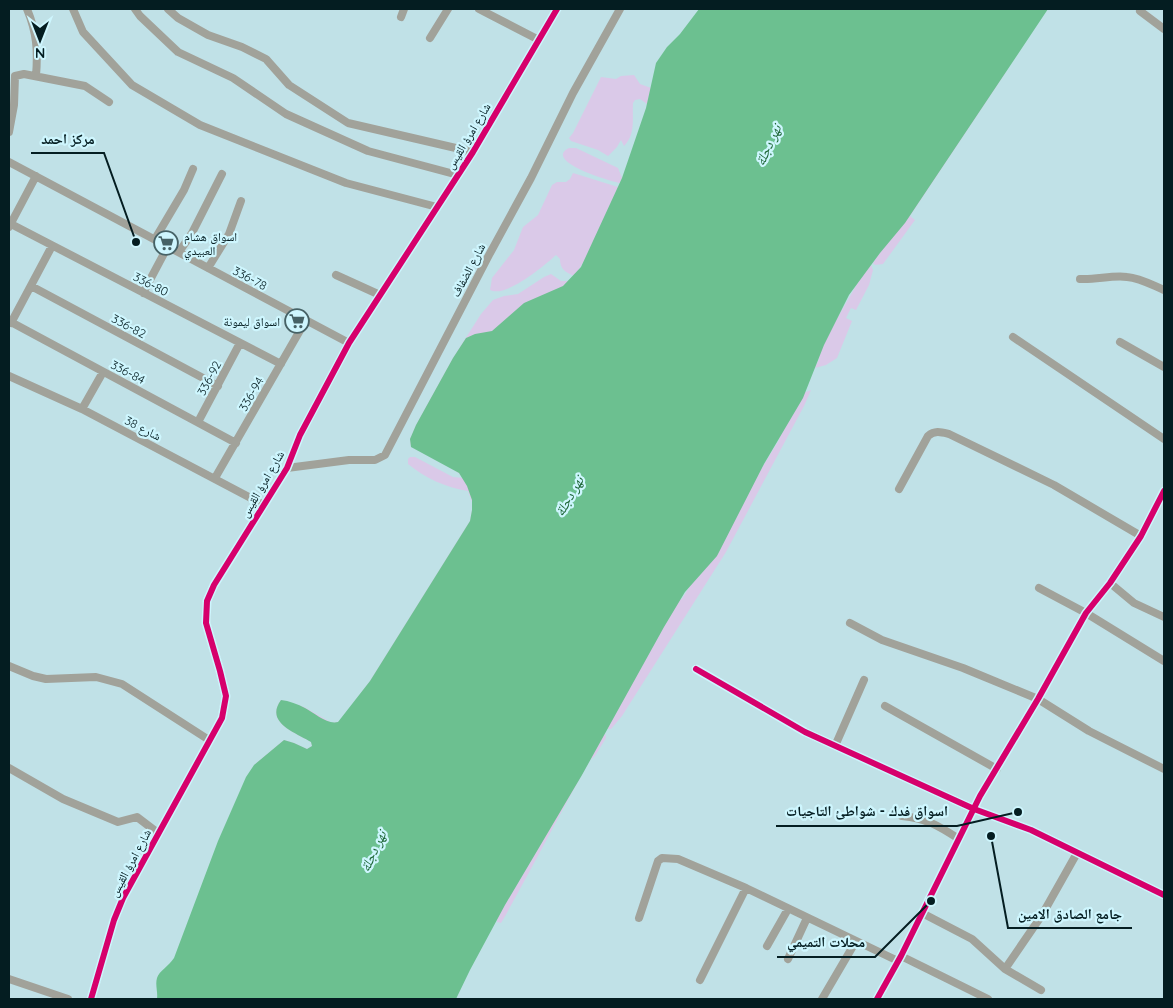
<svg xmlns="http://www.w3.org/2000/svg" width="1173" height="1008" font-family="Quicksand,'Noto Naskh Arabic',sans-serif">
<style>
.green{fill:#dac9e8}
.water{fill:#6cc090}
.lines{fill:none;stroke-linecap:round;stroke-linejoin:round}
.minor{stroke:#a1a29a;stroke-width:8}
.cycleway-casing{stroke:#cef6fe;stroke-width:9}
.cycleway{stroke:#d6006c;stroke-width:6}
.labels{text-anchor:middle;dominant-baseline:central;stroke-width:4.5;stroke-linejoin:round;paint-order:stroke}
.street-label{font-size:12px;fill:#041d21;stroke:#cef6fe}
.poi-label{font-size:12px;fill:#041d21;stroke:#cef6fe;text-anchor:start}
.water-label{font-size:14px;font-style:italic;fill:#1d6636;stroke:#cef6fe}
.leader{fill:none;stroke:#041d21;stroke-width:2}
.callout-dot{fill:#041d21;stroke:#cef6fe;stroke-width:2}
.callout-label{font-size:14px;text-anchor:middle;font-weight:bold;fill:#041d21;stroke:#cef6fe;stroke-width:4.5;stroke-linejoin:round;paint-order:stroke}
</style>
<rect width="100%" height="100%" fill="#c0e1e7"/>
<path class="green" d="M 1001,68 L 1006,72 L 910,216 L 915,220 L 883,264 L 875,265 L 873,263 Z
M 634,75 L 640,84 L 651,88 L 647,104 L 640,99 L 635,100 L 633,103 C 632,118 636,134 624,146 L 621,140 L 617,147 L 608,156 L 598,150 L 571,141 L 569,138 L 573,133 L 601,77 L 616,79 L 621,76 Z
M 569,148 L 576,148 L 618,168 L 622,178 L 620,183 C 612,182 542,161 569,148 Z
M 573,173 L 618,187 C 605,216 594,250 574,276 L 534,404 L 358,736 L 254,765 L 284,740 L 294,743 L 307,749 L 312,746 L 311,742 C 297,733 264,723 281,700 L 304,707 L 332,723 L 338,722 L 342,718 L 370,681 L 470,521 L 473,505 L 468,491 C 447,488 425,478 408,464 L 408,459 L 410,457 L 415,457 L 453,477 L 463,478 C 451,462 427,457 411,446 L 410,439 L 416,425 L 453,358 L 481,314 L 493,300 L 504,296 L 518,294 L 544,277 L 551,274 L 561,281 L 568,281 L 574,276 C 565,272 560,269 560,259 L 556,255 C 544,266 506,298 490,290 L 492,278 L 514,250 L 523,227 L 538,215 L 552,185 L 557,182 L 566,182 L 570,179 Z
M 871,265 L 873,270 L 869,285 L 856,310 L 851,308 L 846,318 L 852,321 L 837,358 L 826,365 L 815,368 L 819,359 L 817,353 L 867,267 Z
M 811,390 L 804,406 L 726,552 L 622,716 L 611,729 L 608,729 L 606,715 L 678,600 L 682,599 L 779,440 L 778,436 L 801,394 Z
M 605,733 L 606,738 L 595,756 L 590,760 C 561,812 533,866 504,918 L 501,923 L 497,922 L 498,899 Z"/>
<path class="water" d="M 699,9 L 1048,9 L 905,223 L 880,253 L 849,295 L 824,345 L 803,398 L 764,464 L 717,556 L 685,592 L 664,627 L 582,775 L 505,905 L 470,970 L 456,999 L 157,999 C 158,992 155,985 157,978 C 159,971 169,966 174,958 L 218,841 L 246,777 L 254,765 L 284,740 L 294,743 L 307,749 L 312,746 L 311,742 C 297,733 264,723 281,700 C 289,701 298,704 305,708 C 315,713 327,725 338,722 L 370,681 L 470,521 L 472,510 L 472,500 L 467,486 L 459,473 L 411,447 L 410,439 L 416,425 L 453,358 L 466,338 L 475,334 L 492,331 L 524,303 L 563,286 L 581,267 L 622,178 L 646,108 L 656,63 L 667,47 L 680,34 Z"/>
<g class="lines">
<path class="minor" d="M 27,9 C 37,33 38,51 36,76
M 73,9 L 83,32 L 132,85 L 200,125 L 346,183 L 437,207
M 135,9 L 140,16 L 178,52 L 233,78 L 286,114 L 368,151 L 458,175
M 168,9 L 178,18 L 208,35 L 242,47 L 266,59 L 289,85 L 348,123 L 473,152
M 479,9 L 539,40
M 1140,11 L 1164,29
M 401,17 L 404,9
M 430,38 L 448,9
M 9,132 L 14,105 L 15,76 L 24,74 L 85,86 L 109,102
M 9,162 L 349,343
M 11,224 L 281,364
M 9,227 L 36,176
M 155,239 L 184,190 L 193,169
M 179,252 L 192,233 L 222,174
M 208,268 L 229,234 L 241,201
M 336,275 L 380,295
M 1080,279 C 1096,280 1112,275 1127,277 C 1140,278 1152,285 1164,290
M 31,286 L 218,386
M 143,293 L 168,246
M 9,321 L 236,443
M 11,323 L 52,246
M 1013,337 L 1164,439
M 1120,342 L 1164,367
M 9,376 L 82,409 L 264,505
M 82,409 L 103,372
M 198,422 L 240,343
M 287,468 L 349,460 L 375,460 L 385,455 L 489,255 L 531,178 L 573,93 L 620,9
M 215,478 L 306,320
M 899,489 L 928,436 C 935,430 941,432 949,434 L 1054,485 L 1141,536
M 1110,583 L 1134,603 L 1164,617
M 1039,588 L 1086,613 L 1164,661
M 850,623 L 882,640 L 963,668 L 1038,699 L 1089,731 L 1164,769
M 9,666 L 33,676 L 46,679 L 96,677 L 122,684 L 209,740
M 696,669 L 805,732 L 974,809 L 1031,830 L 1164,895
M 885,706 L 997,769
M 835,746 L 864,680
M 9,768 L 63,799 L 118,822 L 137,817 L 158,833
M 902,816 C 926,818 939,826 959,839
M 922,913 L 972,939 L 1005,969 L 1041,990
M 639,918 L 658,861 L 662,858 L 678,859 L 746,888
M 767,946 L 788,909
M 901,956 L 988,999
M 788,959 L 807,918
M 1005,969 L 1042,915 L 1077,853
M 9,979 L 68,999
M 700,980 L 746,888 L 898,961
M 91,999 L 114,920 L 123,898 L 222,718 L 226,696 L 220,671 L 206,623 L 207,601 L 214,585 L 287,468 L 300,435 L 349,343 L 473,152 L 557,9
M 822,999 L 856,941
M 877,999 L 901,956 L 980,796 L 1038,699 L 1086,613 L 1110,583 L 1141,536 L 1164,491"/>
<g class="cycleway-casing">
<path id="cycleway" d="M 696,669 L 805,732 L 974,809 L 1031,830 L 1164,895
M 91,999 L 114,920 L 123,898 L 222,718 L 226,696 L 220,671 L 206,623 L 207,601 L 214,585 L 287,468 L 300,435 L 349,343 L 473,152 L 557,9
M 877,999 L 901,956 L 980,796 L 1038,699 L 1086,613 L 1110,583 L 1141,536 L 1164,491"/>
</g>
<use href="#cycleway" class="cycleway"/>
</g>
<defs>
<g id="supermarket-ring" transform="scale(1.25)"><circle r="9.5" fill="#cef6fe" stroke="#466266" stroke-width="1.5"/><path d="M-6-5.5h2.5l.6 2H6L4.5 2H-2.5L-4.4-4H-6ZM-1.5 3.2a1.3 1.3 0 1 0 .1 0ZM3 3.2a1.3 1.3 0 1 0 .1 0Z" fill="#466266"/></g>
</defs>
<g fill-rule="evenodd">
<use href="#supermarket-ring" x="166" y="243"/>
<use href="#supermarket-ring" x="297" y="321"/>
</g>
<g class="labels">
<g class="street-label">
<text transform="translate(468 136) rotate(-59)">شارع امرؤ القيس</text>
<text transform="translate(468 270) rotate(-62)">شارع الضفاف</text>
<text transform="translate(250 278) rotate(28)">336-78</text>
<text transform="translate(151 284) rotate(27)">336-80</text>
<text transform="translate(129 326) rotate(28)">336-82</text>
<text transform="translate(128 372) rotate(28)">336-84</text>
<text transform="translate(209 378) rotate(-62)">336-92</text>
<text transform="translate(251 394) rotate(-60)">336-94</text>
<text transform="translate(143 428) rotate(27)">شارع 38</text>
<text transform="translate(262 484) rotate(-60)">شارع امرؤ القيس</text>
<text transform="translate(130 863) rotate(-62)">شارع امرؤ القيس</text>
</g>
<g class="poi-label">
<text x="184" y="236">اسواق هشام<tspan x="184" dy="14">العبيدي</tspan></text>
<text x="280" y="321" text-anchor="end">اسواق ليمونة</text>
</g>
<g class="water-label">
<text transform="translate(768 145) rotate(-65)">نهر دجلة</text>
<text transform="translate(569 496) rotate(-60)">نهر دجلة</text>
<text transform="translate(373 851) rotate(-65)">نهر دجلة</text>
</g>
</g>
<path class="leader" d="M136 242L104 153H31M1018 812L957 826H776M991 836L1008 928H1132M931 901L875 957H777"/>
<g class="callout-dot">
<circle cx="136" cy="242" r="5"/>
<circle cx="1018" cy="812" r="5"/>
<circle cx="991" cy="836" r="5"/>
<circle cx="931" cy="901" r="5"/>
</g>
<g class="callout-label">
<text x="68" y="144">مركز احمد</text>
<text x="867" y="816">اسواق فدك - شواطئ التاجيات</text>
<text x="1070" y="919">جامع الصادق الامين</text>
<text x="826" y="947">محلات التميمي</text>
</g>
<rect width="1173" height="1008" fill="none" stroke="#041d21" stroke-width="20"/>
<g transform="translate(40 40) rotate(180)" stroke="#cef6fe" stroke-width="4" paint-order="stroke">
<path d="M0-4L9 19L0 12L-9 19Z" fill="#041d21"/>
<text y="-8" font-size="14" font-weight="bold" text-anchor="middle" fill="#041d21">N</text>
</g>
</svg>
